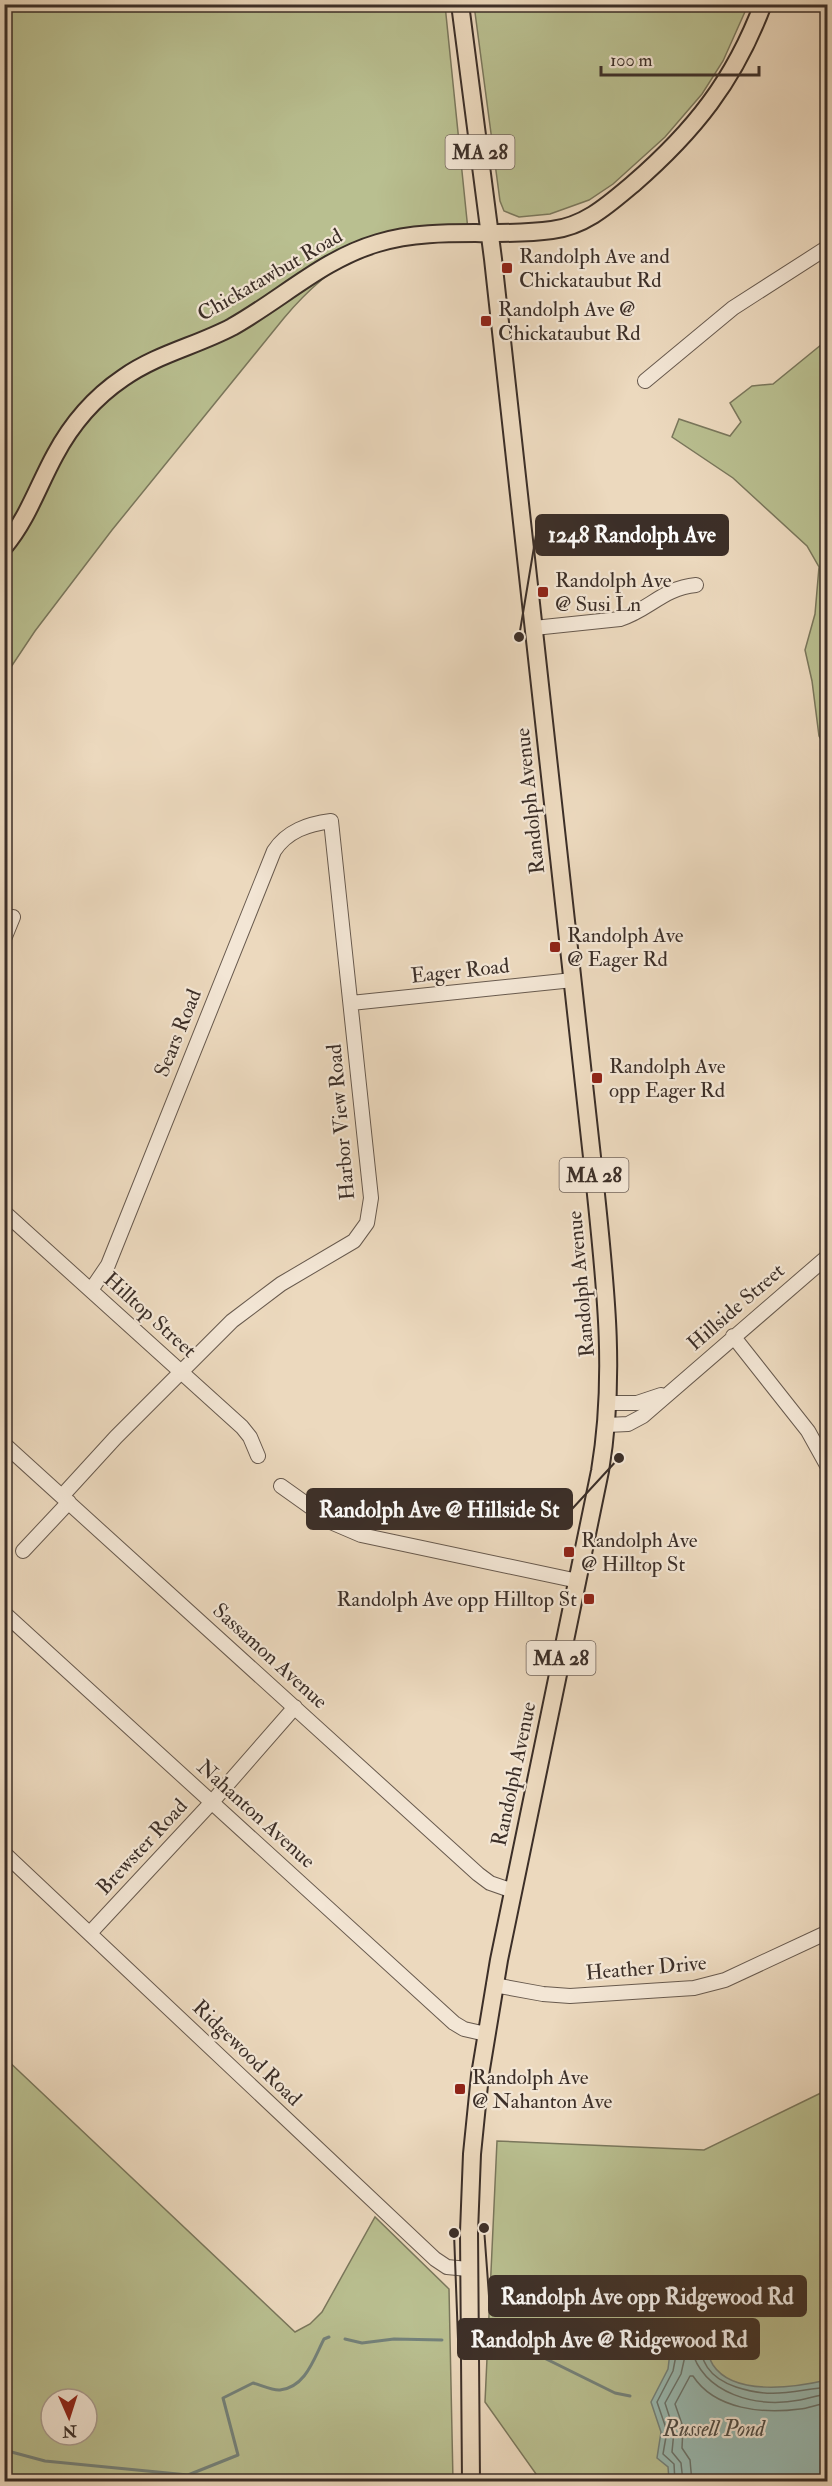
<svg xmlns="http://www.w3.org/2000/svg" width="832" height="2486" font-family="'IM FELL Double Pica',serif">
<style>
.green{fill:#b9bf90;stroke:#7a775c;stroke-width:1.5;fill-rule:evenodd}
.water{fill:#99bab2;stroke:#74827b;stroke-width:1.5}
.lines{fill:none;stroke-linecap:round;stroke-linejoin:round}
.shore{stroke:#6a746d;stroke-width:1.5}
.stream{stroke:#74827b;stroke-width:3}
.minor-casing{stroke:#685a4e;stroke-width:16}
.major-casing{stroke:#3c2f28;stroke-width:20}
.minor{stroke:#f3e6d5;stroke-width:14}
.major{stroke:#ecd9be;stroke-width:16}
.poi-dot{fill:#8f2418;stroke:#f3e6d5;stroke-width:2}
.labels{text-anchor:middle;dominant-baseline:central;stroke-width:4.5;stroke-linejoin:round;paint-order:stroke}
.shield{fill:#f3e6d5;stroke:#73665c;stroke-width:1.5}
.shield-label{font-size:20px;font-weight:bold;fill:#3c2f28}
.poi-label{font-size:21px;fill:#3c2f28;stroke:#f3e6d5;text-anchor:start}
.street-label{font-size:21px;fill:#3c2f28;stroke:#f3e6d5}
.water-label{font-size:22px;font-style:italic;fill:#4f4b44;stroke:#f3e6d5}
.leader{fill:none;stroke:#3c2f28;stroke-width:2}
.callout-dot{fill:#3c2f28;stroke:#f3e6d5;stroke-width:2}
.callout{fill:#3c2f28;stroke:#3c2f28;stroke-width:2}
.callout-label{font-size:22px;text-anchor:middle;font-weight:bold;fill:#fff}
</style>
<rect width="100%" height="100%" fill="#ecd9be"/>
<filter id="stains"><feTurbulence type="fractalNoise" baseFrequency=".00333" numOctaves="4"/><feColorMatrix values="0 0 0 0 .2 0 0 0 0 .09 0 0 0 0 .02 0 0 0 .5 -.17"/></filter>
<radialGradient id="worn" r=".72"><stop offset=".6" stop-color="#630" stop-opacity="0"/><stop offset="1" stop-color="#630" stop-opacity=".3"/></radialGradient>
<path class="green" d="M 5,5 L 445,5 L 469,240 C 435,243 400,242 367,252 C 337,262 304,294 284,318 L 112,530 L 35,631 L 5,676 Z
M 474,5 L 474,4 L 748,5 L 723,61 L 702,94 L 665,137 L 613,184 L 589,200 L 550,214 L 519,217 L 504,211 L 500,201 Z
M 827,340 L 827,339 L 827,749 L 819,736 L 812,681 L 805,650 L 815,614 L 819,567 L 807,546 L 733,478 L 672,437 L 679,419 L 730,436 L 741,422 L 730,403 L 752,386 L 773,384 Z
M 4,2057 L 295,2332 L 310,2324 L 322,2312 L 375,2217 L 449,2289 L 453,2481 L 5,2481 ZM 51,2399 L 87,2399 L 87,2435 L 51,2435 Z
M 827,2090 L 827,2481 L 541,2481 L 485,2402 L 497,2141 L 704,2150 Z"/>
<path class="water" d="M 699,2326 C 706,2338 705,2352 713,2365 C 734,2397 797,2387 827,2380 L 827,2481 L 669,2480 L 668,2467 L 657,2458 L 661,2432 L 651,2402 L 668,2369 L 671,2344 L 689,2328 Z"/>
<g class="lines">
<path class="shore" d="M 675,2482 L 674,2464 L 663,2454 L 667,2431 L 657,2402 L 673,2371 L 678,2345 L 691,2334 L 696,2335 C 702,2362 707,2377 736,2387 C 773,2399 791,2391 828,2387
M 683,2482 L 681,2463 L 672,2452 L 674,2431 L 665,2403 L 681,2374 L 687,2347 L 691,2348 C 703,2395 757,2408 800,2400 C 810,2398 818,2395 828,2394
M 692,2482 L 690,2460 L 682,2448 L 683,2427 L 675,2404 L 690,2376 L 693,2376 C 715,2410 764,2414 800,2409 C 809,2408 818,2404 828,2403"/>
<path class="stream" d="M 490,2338 L 508,2340 L 615,2393 L 630,2396
M 345,2339 L 362,2343 L 394,2339 L 442,2340
M 4,2450 L 45,2461 L 188,2475 L 238,2455 L 223,2398 L 253,2383 C 261,2385 273,2391 280,2390 C 306,2387 314,2358 324,2339 L 329,2337"/>
<g class="minor-casing">
<path id="minor" d="M 645,381 L 733,308 L 828,247
M 534,628 L 620,619 C 649,610 663,588 696,585
M 4,939 L 13,917
M 351,1003 L 573,980
M 4,1212 L 242,1427 L 250,1437 L 258,1456
M 733,1336 L 808,1431 L 828,1467
M 609,1403 L 637,1403 L 661,1395
M 607,1425 L 628,1424 L 643,1416 L 828,1256
M 4,1444 L 478,1874 L 490,1883 L 513,1891
M 281,1486 L 333,1523 L 361,1535 L 578,1581
M 62,1496 L 116,1437 L 232,1321 L 281,1284 L 354,1241 L 367,1223 L 371,1198 L 331,821 C 308,824 287,831 274,851 L 108,1265 L 91,1290
M 23,1551 L 69,1502
M 4,1613 L 454,2023 L 464,2029 L 486,2034
M 4,1853 L 435,2259 L 447,2267 L 468,2269
M 90,1933 L 212,1802 L 295,1707
M 494,1985 L 543,1994 L 570,1996 L 694,1988 L 725,1980 L 828,1932"/>
</g>
<g class="major-casing">
<path id="major" d="M 460,4 L 493,259 L 594,1175 C 604,1274 617,1371 600,1471 L 499,1960 L 480,2075 L 472,2154 L 469,2232 L 471,2482
M 4,547 C 27,520 38,486 55,455 C 71,425 95,397 123,378 C 157,354 196,346 232,327 C 282,299 323,259 378,243 C 434,226 495,238 552,230 C 585,226 608,205 633,184 C 694,131 734,81 763,4"/>
</g>
<use href="#minor" class="minor"/>
<use href="#major" class="major"/>
</g>
<g class="poi-dot">
<rect x="501" y="262" width="12" height="12" rx="3"/>
<rect x="480" y="315" width="12" height="12" rx="3"/>
<rect x="537" y="586" width="12" height="12" rx="3"/>
<rect x="549" y="941" width="12" height="12" rx="3"/>
<rect x="591" y="1072" width="12" height="12" rx="3"/>
<rect x="563" y="1546" width="12" height="12" rx="3"/>
<rect x="583" y="1593" width="12" height="12" rx="3"/>
<rect x="454" y="2083" width="12" height="12" rx="3"/>
</g>
<g class="labels">
<g class="shield">
<rect x="445.5" y="135" width="69" height="34" rx="4.5"/>
<rect x="559.5" y="1158" width="69" height="34" rx="4.5"/>
<rect x="526.5" y="1641" width="69" height="34" rx="4.5"/>
</g>
<g class="shield-label">
<text x="480" y="152">MA 28</text>
<text x="594" y="1175">MA 28</text>
<text x="561" y="1658">MA 28</text>
</g>
<g class="poi-label">
<text x="519" y="256">Randolph Ave and<tspan x="519" dy="24">Chickataubut Rd</tspan></text>
<text x="498" y="309">Randolph Ave @<tspan x="498" dy="24">Chickataubut Rd</tspan></text>
<text x="555" y="580">Randolph Ave<tspan x="555" dy="24">@ Susi Ln</tspan></text>
<text x="567" y="935">Randolph Ave<tspan x="567" dy="24">@ Eager Rd</tspan></text>
<text x="609" y="1066">Randolph Ave<tspan x="609" dy="24">opp Eager Rd</tspan></text>
<text x="581" y="1540">Randolph Ave<tspan x="581" dy="24">@ Hilltop St</tspan></text>
<text x="577" y="1599" text-anchor="end">Randolph Ave opp Hilltop St</text>
<text x="472" y="2077">Randolph Ave<tspan x="472" dy="24">@ Nahanton Ave</tspan></text>
</g>
<g class="street-label">
<text transform="translate(270 275) rotate(-30)">Chickatawbut Road</text>
<text transform="translate(530 801) rotate(-96)">Randolph Avenue</text>
<text transform="translate(460 971) rotate(-6)">Eager Road</text>
<text transform="translate(178 1033) rotate(-68)">Sears Road</text>
<text transform="translate(341 1122) rotate(-95)">Harbor View Road</text>
<text transform="translate(581 1284) rotate(-95)">Randolph Avenue</text>
<text transform="translate(736 1307) rotate(-41)">Hillside Street</text>
<text transform="translate(150 1315) rotate(42)">Hilltop Street</text>
<text transform="translate(270 1656) rotate(42)">Sassamon Avenue</text>
<text transform="translate(514 1774) rotate(-78)">Randolph Avenue</text>
<text transform="translate(256 1814) rotate(42)">Nahanton Avenue</text>
<text transform="translate(142 1847) rotate(-47)">Brewster Road</text>
<text transform="translate(646 1968) rotate(-5)">Heather Drive</text>
<text transform="translate(247 2053) rotate(44)">Ridgewood Road</text>
</g>
<g class="water-label">
<text x="714" y="2429">Russell Pond</text>
</g>
</g>
<path class="leader" d="M519 637L536 535M619 1458L572 1509M484 2228L489 2296M454 2233L458 2339"/>
<g class="callout-dot">
<circle cx="519" cy="637" r="6"/>
<circle cx="619" cy="1458" r="6"/>
<circle cx="484" cy="2228" r="6"/>
<circle cx="454" cy="2233" r="6"/>
</g>
<g class="callout">
<rect x="536" y="515" width="192" height="40" rx="6"/>
<rect x="307" y="1489" width="265" height="40" rx="6"/>
<rect x="489" y="2276" width="317" height="40" rx="6"/>
<rect x="458" y="2319" width="301" height="40" rx="6"/>
</g>
<g class="callout-label">
<text x="632" y="542">1248 Randolph Ave</text>
<text x="439" y="1517">Randolph Ave @ Hillside St</text>
<text x="647" y="2304">Randolph Ave opp Ridgewood Rd</text>
<text x="609" y="2347">Randolph Ave @ Ridgewood Rd</text>
</g>
<rect width="832" height="2486" fill="none" stroke="#ecd9be" stroke-width="24"/>
<rect x="6" y="6" width="820" height="2474" fill="none" stroke="#3c2f28" stroke-width="3"/>
<rect x="12" y="12" width="808" height="2462" fill="none" stroke="#3c2f28" stroke-width="1.5"/>
<g transform="translate(69 2417) rotate(177)"><circle r="28" fill="#f3e6d5" stroke="#aa9d90" stroke-width="1.5"/>
<path d="M0-4.5L10 22L0 15L-10 22Z" fill="#8f2418"/>
<text y="-9" font-size="16" font-weight="bold" text-anchor="middle" fill="#3c2f28">N</text>
</g>
<path d="M601 66v9h158v-9" fill="none" stroke="#3c2f28" stroke-width="3"/>
<text x="610" y="66" font-size="18" fill="#3c2f28" stroke="#f3e6d5" stroke-width="4.5" paint-order="stroke">100 m</text>
<rect width="100%" height="100%" filter="url(#stains)"/>
<rect width="100%" height="100%" fill="url(#worn)"/>
</svg>
